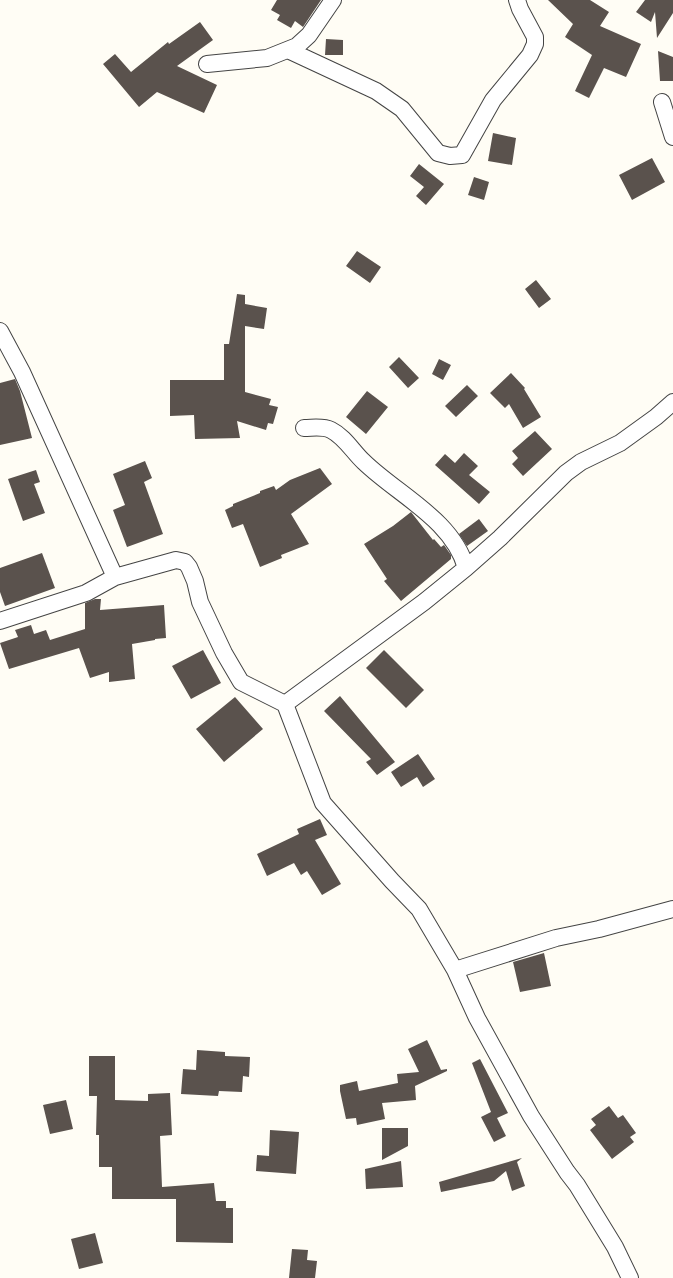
<svg xmlns="http://www.w3.org/2000/svg" width="673" height="1278" font-family="'Roboto Serif',serif">
<style>
.building{fill:#5a524d}
.lines{fill:none;stroke-linecap:round;stroke-linejoin:round}
.minor-casing{stroke:#444;stroke-width:18}
.minor{stroke:#fff;stroke-width:16}
</style>
<rect width="100%" height="100%" fill="#fffdf5"/>
<path class="building" d="M 277,0 L 321,0 L 303,27 L 295,21 L 291,28 L 277,20 L 280,15 L 271,10 Z
M 548,0 L 590,0 L 609,12 L 600,26 L 641,44 L 626,77 L 604,68 L 589,98 L 575,91 L 592,55 L 565,37 L 573,24 Z
M 645,0 L 673,0 L 673,13 L 657,38 L 655,12 L 651,22 L 636,12 Z
M 200,22 L 213,40 L 177,66 L 217,85 L 204,113 L 157,92 L 139,107 L 103,64 L 115,54 L 131,72 L 168,42 L 169,44 Z
M 326,39 L 343,40 L 343,55 L 325,55 Z
M 658,51 L 673,57 L 673,81 L 660,81 Z
M 493,133 L 516,138 L 512,165 L 488,161 Z
M 652,158 L 665,182 L 632,200 L 619,175 Z
M 419,164 L 444,184 L 426,205 L 416,196 L 424,187 L 410,176 Z
M 474,177 L 489,182 L 484,200 L 468,195 Z
M 357,251 L 381,267 L 370,283 L 346,266 Z
M 536,280 L 551,299 L 539,308 L 525,289 Z
M 237,294 L 245,295 L 245,304 L 267,308 L 264,329 L 245,326 L 245,392 L 271,399 L 269,405 L 278,407 L 273,424 L 268,423 L 266,430 L 237,421 L 240,438 L 195,439 L 194,415 L 170,416 L 170,380 L 224,380 L 224,344 L 229,344 Z
M 399,357 L 419,378 L 408,388 L 389,367 Z
M 439,359 L 451,365 L 443,380 L 432,374 Z
M 511,373 L 525,388 L 524,389 L 541,417 L 523,428 L 509,404 L 505,408 L 490,393 Z
M 15,379 L 20,391 L 32,438 L 0,445 L 0,383 Z
M 467,385 L 478,396 L 456,417 L 445,406 Z
M 367,391 L 388,407 L 366,434 L 346,417 Z
M 535,431 L 552,449 L 523,476 L 512,464 L 518,458 L 512,451 Z
M 464,453 L 478,466 L 469,475 L 490,492 L 479,504 L 435,465 L 445,454 L 455,463 Z
M 145,461 L 152,478 L 144,482 L 163,534 L 127,547 L 113,510 L 125,505 L 113,474 Z
M 320,468 L 332,484 L 291,514 L 309,544 L 281,555 L 282,558 L 260,567 L 243,524 L 232,528 L 225,510 L 233,506 L 233,504 L 260,493 L 260,491 L 274,486 L 276,490 L 290,480 Z
M 36,470 L 40,482 L 34,484 L 45,513 L 23,521 L 8,479 Z
M 411,512 L 433,540 L 434,539 L 441,547 L 444,545 L 451,555 L 451,559 L 401,601 L 384,581 L 387,579 L 364,544 L 393,526 Z
M 479,519 L 488,531 L 467,546 L 459,534 Z
M 42,553 L 55,588 L 5,606 L 0,592 L 0,568 Z
M 95,599 L 101,599 L 100,610 L 164,605 L 166,638 L 155,639 L 155,640 L 132,644 L 135,679 L 109,682 L 109,672 L 90,678 L 79,648 L 9,669 L 0,643 L 18,637 L 15,630 L 31,625 L 34,634 L 46,630 L 50,640 L 85,629 L 85,603 Z
M 203,650 L 221,683 L 191,699 L 172,666 Z
M 384,650 L 424,690 L 406,708 L 366,668 Z
M 340,696 L 395,762 L 377,775 L 366,762 L 371,759 L 324,711 Z
M 235,697 L 263,729 L 224,762 L 196,729 Z
M 418,754 L 435,779 L 423,787 L 417,777 L 401,787 L 391,772 Z
M 320,819 L 327,835 L 315,840 L 341,884 L 322,895 L 307,871 L 301,875 L 294,863 L 267,876 L 257,854 L 299,834 L 297,829 Z
M 544,953 L 551,986 L 520,992 L 513,962 Z
M 427,1040 L 441,1070 L 447,1069 L 447,1071 L 415,1086 L 416,1100 L 382,1103 L 385,1119 L 357,1125 L 356,1118 L 346,1119 L 340,1091 L 340,1085 L 357,1081 L 359,1091 L 398,1083 L 397,1074 L 419,1072 L 408,1049 Z
M 197,1050 L 225,1052 L 225,1056 L 250,1057 L 249,1077 L 243,1076 L 242,1092 L 219,1091 L 218,1096 L 181,1094 L 183,1069 L 196,1070 Z
M 89,1056 L 115,1056 L 115,1100 L 148,1101 L 148,1094 L 170,1093 L 172,1135 L 160,1136 L 162,1187 L 214,1183 L 216,1201 L 226,1201 L 226,1208 L 233,1208 L 233,1243 L 176,1242 L 176,1199 L 112,1199 L 112,1167 L 99,1167 L 99,1135 L 96,1135 L 97,1096 L 89,1096 Z
M 480,1059 L 508,1113 L 497,1118 L 506,1136 L 494,1142 L 481,1117 L 491,1112 L 472,1063 Z
M 66,1100 L 73,1129 L 50,1134 L 43,1105 Z
M 609,1106 L 618,1118 L 623,1115 L 636,1133 L 630,1137 L 634,1142 L 612,1159 L 590,1130 L 596,1125 L 591,1119 Z
M 382,1128 L 408,1128 L 408,1146 L 382,1160 Z
M 270,1130 L 299,1132 L 296,1174 L 256,1171 L 257,1155 L 269,1156 Z
M 522,1158 L 517,1162 L 525,1186 L 512,1191 L 506,1171 L 494,1181 L 441,1192 L 439,1182 Z
M 401,1161 L 403,1187 L 366,1189 L 365,1169 Z
M 95,1233 L 103,1263 L 79,1269 L 71,1239 Z
M 292,1249 L 308,1250 L 307,1260 L 317,1261 L 315,1278 L 289,1278 Z"/>
<g class="lines">
<g class="minor-casing">
<path id="minor" d="M 288,50 L 376,91 L 402,109 L 438,153 L 450,156 L 462,155 L 493,100 L 530,55 L 535,44 L 535,37 L 520,9 L 517,0
M 207,64 L 267,58 L 297,46 L 309,35 L 333,0
M 662,102 L 673,137
M 0,331 L 22,372 L 115,577
M 466,568 L 500,538 L 566,473 L 581,462 L 620,443 L 656,417 L 673,402
M 0,621 L 86,593 L 115,577 L 176,560 L 185,562 L 189,567 L 195,581 L 200,602 L 224,653 L 241,682 L 285,704 L 323,803 L 392,881 L 419,909 L 455,970 L 477,1018 L 531,1116 L 567,1172 L 577,1185 L 615,1247 L 630,1278
M 285,704 L 424,602 L 466,568 C 453,520 398,495 364,462 C 353,452 345,437 331,430 C 323,426 313,428 304,428
M 455,970 L 556,938 L 599,929 L 673,909"/>
</g>
<use href="#minor" class="minor"/>
</g>
</svg>
